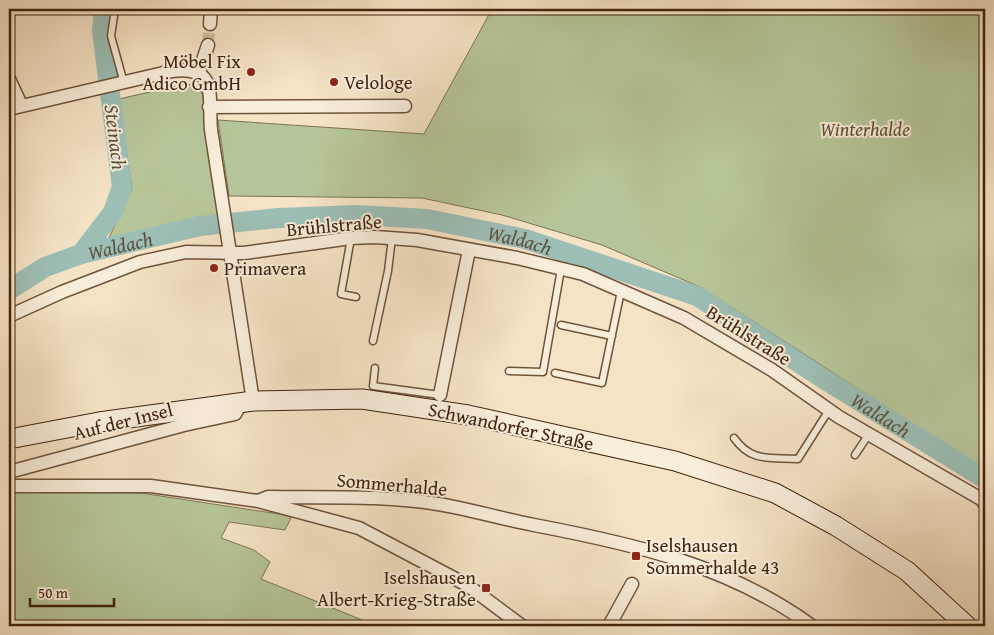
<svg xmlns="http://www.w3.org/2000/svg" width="994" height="635" font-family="'Gentium Book Plus',serif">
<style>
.green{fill:#b6c599;stroke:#7c7453}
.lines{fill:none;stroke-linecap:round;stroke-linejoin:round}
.river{stroke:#9cbeb5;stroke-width:20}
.street-tunnel{stroke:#d1bda1;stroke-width:12;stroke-dasharray:12 6;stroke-linecap:butt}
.lane-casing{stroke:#6f533b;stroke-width:9}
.street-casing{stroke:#6f533b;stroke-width:15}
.secondary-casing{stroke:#42230d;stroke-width:21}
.lane{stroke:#f8edda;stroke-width:6}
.street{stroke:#f8edda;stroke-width:12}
.secondary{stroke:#f8edda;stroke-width:19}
.poi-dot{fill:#8f2418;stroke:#f8edda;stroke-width:2}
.labels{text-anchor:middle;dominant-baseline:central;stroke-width:4;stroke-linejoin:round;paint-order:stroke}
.poi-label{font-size:19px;fill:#42230d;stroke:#f8edda;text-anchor:start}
.park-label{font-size:19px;font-style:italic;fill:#5f4c30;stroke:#f8edda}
.street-label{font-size:19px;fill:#42230d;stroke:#f8edda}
.water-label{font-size:20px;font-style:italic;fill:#5d523f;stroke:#f8edda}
</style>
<rect width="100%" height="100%" fill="#f5e3c6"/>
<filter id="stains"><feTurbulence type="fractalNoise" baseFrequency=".004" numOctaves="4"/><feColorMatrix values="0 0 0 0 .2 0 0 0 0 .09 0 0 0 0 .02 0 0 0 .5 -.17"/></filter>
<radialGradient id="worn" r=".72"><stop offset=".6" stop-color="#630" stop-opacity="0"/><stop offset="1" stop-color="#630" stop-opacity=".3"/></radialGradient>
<path class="green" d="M 492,9 L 985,9 L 985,471 L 700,287 L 602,245 L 502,215 L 422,198 L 229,196 L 218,120 L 424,134 Z
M 185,84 L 196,85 L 203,95 L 219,218 L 104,248 L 132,189 L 119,99 Z
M 9,490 L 141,493 L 292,516 L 285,530 L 229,522 L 221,538 L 254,550 L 270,562 L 261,579 L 377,626 L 9,626 Z"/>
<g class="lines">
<g class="river">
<path d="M 81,254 L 113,212 L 122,187 L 102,31 L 104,9"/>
<path id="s1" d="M 9,290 L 45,267 L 81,254 L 200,226 L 278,218 L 357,215 L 427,219 L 525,239 L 697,296 L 819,376 L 985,479"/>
</g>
<path class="street-tunnel" d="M 208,45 L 210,24"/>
<g class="lane-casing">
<path id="lane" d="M 115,9 L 111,36 L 124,83
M 351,238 L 341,294 L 356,297
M 561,325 L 612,336
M 373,341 L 388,271 L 392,238
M 375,368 L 373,386 L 440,395
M 509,371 L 543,372 L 561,269
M 555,373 L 602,383 L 621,291
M 734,438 C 752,463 770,457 798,459 L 829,410
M 855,455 L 869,434"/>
</g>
<g class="street-casing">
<path id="street" d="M 210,24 L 211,9
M 199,72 L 208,45
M 9,79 L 21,105
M 209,107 L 405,106
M 9,109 L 172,71 C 219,65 208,97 211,130 L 253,401
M 9,316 L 62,292 L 140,262 L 186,252 L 244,253 L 351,238 L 375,237 L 417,240 L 517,258 L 583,274 L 684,318 L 772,370 L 839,417 L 981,499 L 985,504
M 440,395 L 469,250
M 9,472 L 184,425 L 235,414 L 242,402
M 9,486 L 151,486 L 258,501 L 359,528 L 467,585 L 522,626
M 258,501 L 268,497 C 324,498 382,495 438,504 C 469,509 502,519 534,525 C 634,544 728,565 812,626
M 609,626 L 632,584"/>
</g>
<g class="secondary-casing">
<path id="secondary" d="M 9,439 L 99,422 L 253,401 L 362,399 L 468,415 L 675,461 L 775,493 L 836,526 L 907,571 L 967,626"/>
</g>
<use href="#lane" class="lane"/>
<use href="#street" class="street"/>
<use href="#secondary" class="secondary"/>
</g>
<g class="poi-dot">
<circle cx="251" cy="72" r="5"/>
<circle cx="334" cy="82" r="5"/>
<circle cx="214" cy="268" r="5"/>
<rect x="631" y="551" width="10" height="10" rx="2.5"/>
<rect x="481" y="583" width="10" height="10" rx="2.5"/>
</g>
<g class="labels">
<g class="poi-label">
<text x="241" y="61" text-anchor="end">Möbel Fix<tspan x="241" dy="22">Adico GmbH</tspan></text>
<text x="344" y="82">Velologe</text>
<text x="224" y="268">Primavera</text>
<text x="646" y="545">Iselshausen<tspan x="646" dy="22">Sommerhalde 43</tspan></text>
<text x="476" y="577" text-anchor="end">Iselshausen<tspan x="476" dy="22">Albert-Krieg-Straße</tspan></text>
</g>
<g class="park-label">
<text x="865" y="129">Winterhalde</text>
</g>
<g class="street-label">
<text transform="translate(334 225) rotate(-5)">Brühlstraße</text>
<text transform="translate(749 335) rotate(32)">Brühlstraße</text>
<text transform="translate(123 421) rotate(-14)">Auf der Insel</text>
<text transform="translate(511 426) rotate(12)">Schwandorfer Straße</text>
<text transform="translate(392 484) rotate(5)">Sommerhalde</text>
</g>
<g class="water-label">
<text transform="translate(116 137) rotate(83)">Steinach</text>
<text stroke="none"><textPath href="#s1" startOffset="526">Waldach</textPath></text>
<text stroke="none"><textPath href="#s1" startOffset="121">Waldach</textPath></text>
<text stroke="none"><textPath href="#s1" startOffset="931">Waldach</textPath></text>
</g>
</g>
<rect width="994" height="635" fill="none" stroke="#f5e3c6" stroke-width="30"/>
<rect x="10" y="10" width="974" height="615" fill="none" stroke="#42230d" stroke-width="2.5"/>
<rect x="15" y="15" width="964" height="605" fill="none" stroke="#42230d"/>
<path d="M30 598v8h84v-8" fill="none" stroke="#42230d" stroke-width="2.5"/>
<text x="38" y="598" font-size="15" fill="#42230d" stroke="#f8edda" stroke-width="4" paint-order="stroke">50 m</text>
<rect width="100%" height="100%" filter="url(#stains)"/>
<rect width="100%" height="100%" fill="url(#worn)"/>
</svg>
